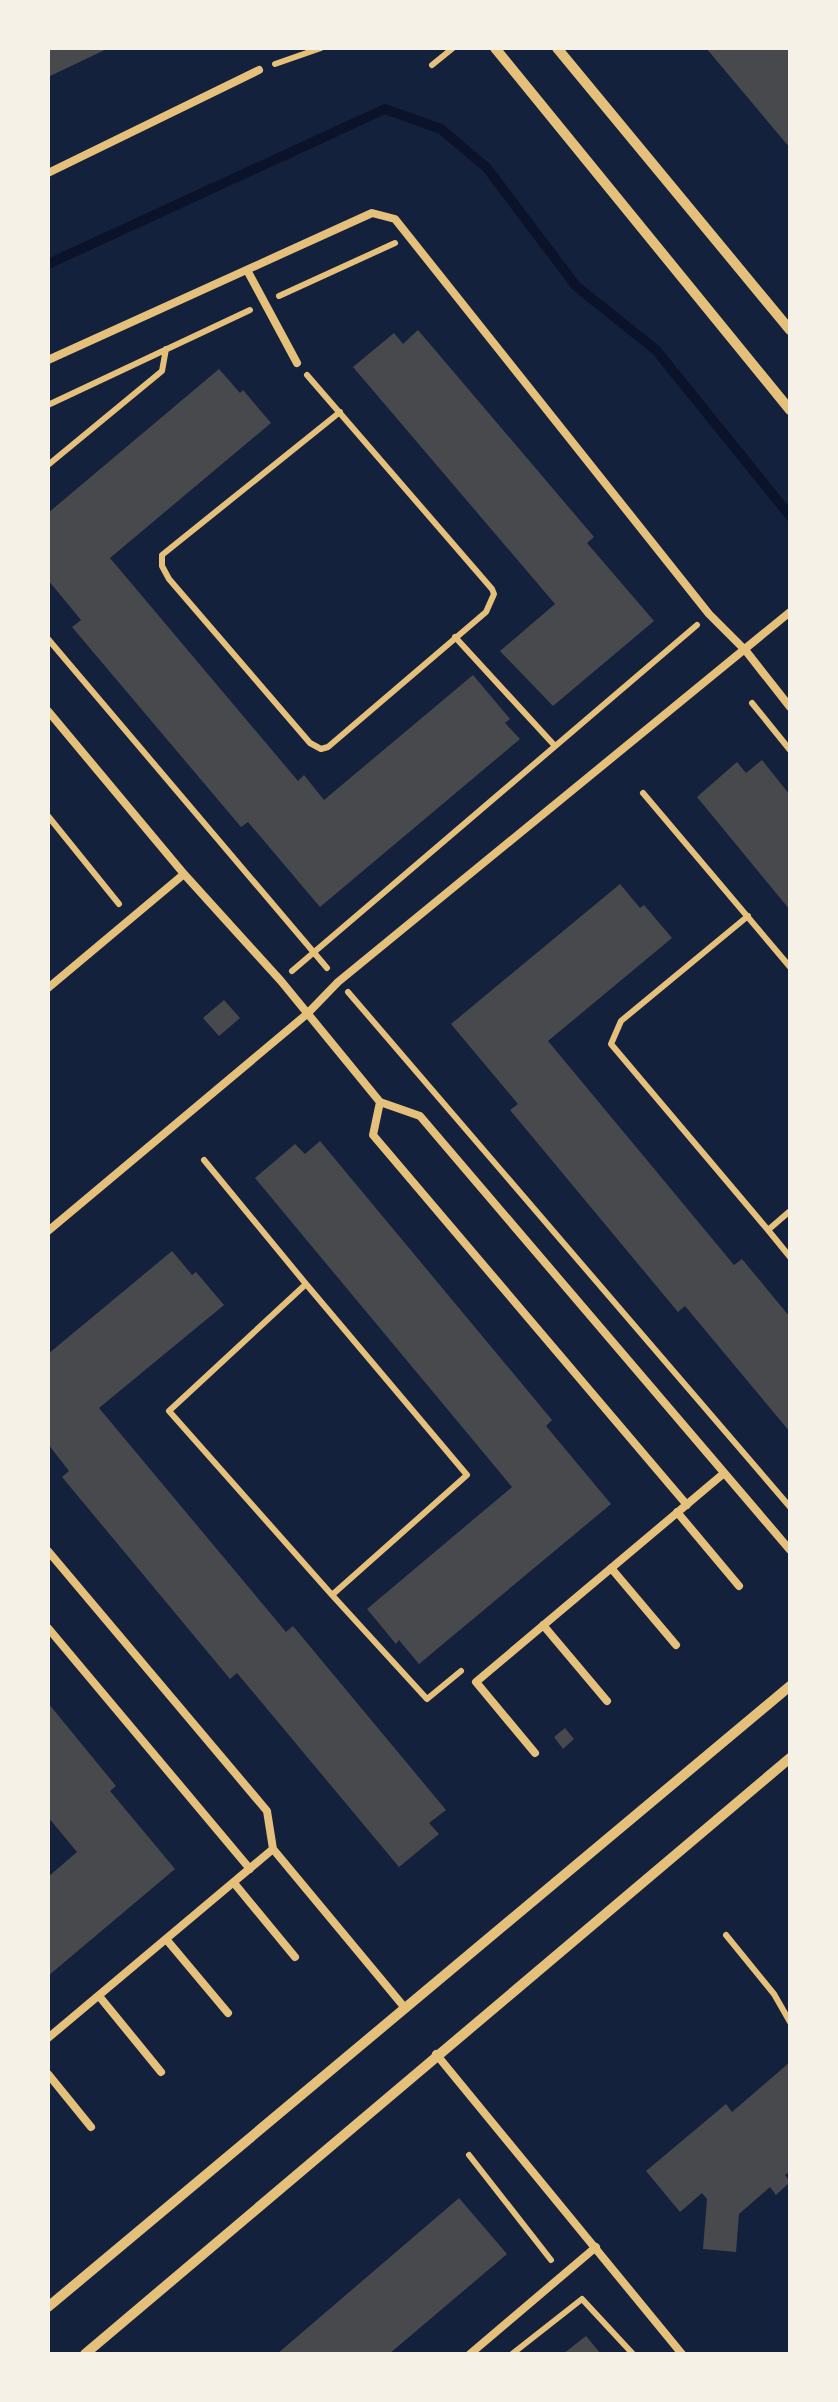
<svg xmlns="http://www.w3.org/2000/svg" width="838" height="2402" font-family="'Work Sans',sans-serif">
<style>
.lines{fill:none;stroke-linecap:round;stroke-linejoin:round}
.stream{stroke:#0b132b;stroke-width:10}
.building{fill:#48494c}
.path{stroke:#e5c07b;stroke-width:6}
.service{stroke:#e5c07b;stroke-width:8}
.minor{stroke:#e5c07b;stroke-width:10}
</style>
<rect width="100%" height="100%" fill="#14213d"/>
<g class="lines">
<path class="stream" d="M 48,264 L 385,109 L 441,129 L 487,168 L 576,286 L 656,350 L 790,516"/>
</g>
<path class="building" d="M 48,48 L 109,48 L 48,77 Z
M 706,48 L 790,48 L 790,148 Z
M 418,330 L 594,537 L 587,543 L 654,621 L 553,706 L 500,651 L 555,604 L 353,367 L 394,333 L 403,344 Z
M 219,369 L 240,393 L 243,390 L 271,423 L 110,558 L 298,781 L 304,775 L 324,800 L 473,675 L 510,719 L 505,723 L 520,739 L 320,907 L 248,822 L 241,827 L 72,627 L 81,620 L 48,580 L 48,513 Z
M 762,760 L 790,795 L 790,910 L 697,797 L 737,762 L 746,773 Z
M 620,884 L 640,908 L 644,905 L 672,938 L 548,1041 L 734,1265 L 742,1259 L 790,1317 L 790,1432 L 685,1306 L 678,1312 L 510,1110 L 518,1104 L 451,1024 Z
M 224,1000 L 240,1018 L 219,1036 L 203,1018 Z
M 320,1141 L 552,1420 L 546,1426 L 611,1504 L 419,1664 L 399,1640 L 396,1644 L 367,1609 L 512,1487 L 255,1178 L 295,1144 L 305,1154 Z
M 172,1251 L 192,1275 L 196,1272 L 224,1305 L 99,1408 L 286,1632 L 293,1626 L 446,1810 L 429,1823 L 439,1834 L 399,1867 L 237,1673 L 230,1679 L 62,1477 L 69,1471 L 48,1444 L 48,1354 Z
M 48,1703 L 116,1786 L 110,1791 L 175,1869 L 48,1976 L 48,1877 L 77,1852 L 48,1817 Z
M 565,1728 L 574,1739 L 563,1749 L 554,1737 Z
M 790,2062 L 790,2171 L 785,2175 L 790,2182 L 776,2195 L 770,2187 L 739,2214 L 736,2252 L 703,2249 L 707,2199 L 702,2193 L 680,2212 L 646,2171 L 726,2104 L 732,2112 Z
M 459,2198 L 507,2254 L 389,2354 L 277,2354 Z
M 586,2336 L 601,2354 L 563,2354 Z"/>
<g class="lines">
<path class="path" d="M 275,64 L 321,48
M 432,65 L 453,48
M 279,296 L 395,243
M 307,375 L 492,589 L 494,594 L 486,612 L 328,747 L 321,749 L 310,743 L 169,579 L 162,566 L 162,555 L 340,412
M 48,405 L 250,310
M 48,465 L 162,371 L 166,349
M 455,637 L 555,746
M 48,639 L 327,968
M 752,703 L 790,750
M 643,793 L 790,967
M 48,816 L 119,904
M 748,916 L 621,1021 L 611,1044 L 768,1230 L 790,1211
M 292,971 L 697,625
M 348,992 L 790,1507
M 204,1160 L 306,1284
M 768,1230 L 790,1257
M 332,1595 L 169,1411 L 306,1284 L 467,1475 L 332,1595 L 427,1699 L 461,1671
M 726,1935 L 774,1994 L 790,2022
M 469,2155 L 551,2260
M 512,2354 L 582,2299 L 633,2354"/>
<path class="service" d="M 48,173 L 259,70
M 247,270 L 297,363
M 48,360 L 372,213 L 395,219 L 709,614 L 746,651 L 790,707
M 48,711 L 184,874 L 281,981 L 380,1102 L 420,1116 L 790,1550
M 48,988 L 184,874
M 380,1102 L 373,1135 L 687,1505
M 48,1231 L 307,1014 L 338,982 L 790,612
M 677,1512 L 739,1586
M 48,1551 L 267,1811 L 273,1849 L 405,2008
M 611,1568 L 676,1645
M 543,1625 L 607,1701
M 48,1628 L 250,1869
M 535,1753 L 476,1682 L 723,1474
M 234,1883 L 295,1957
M 166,1939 L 228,2013
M 99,1996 L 161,2072
M 48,2038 L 273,1849
M 436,2054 L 682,2354
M 48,2074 L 91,2127
M 470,2354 L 596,2247"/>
<path class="minor" d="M 495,48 L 790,410
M 557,48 L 790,330
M 48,2307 L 790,1686
M 85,2354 L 790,1758"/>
</g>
<rect width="838" height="2402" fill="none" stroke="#f6f1e7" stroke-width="100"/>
</svg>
